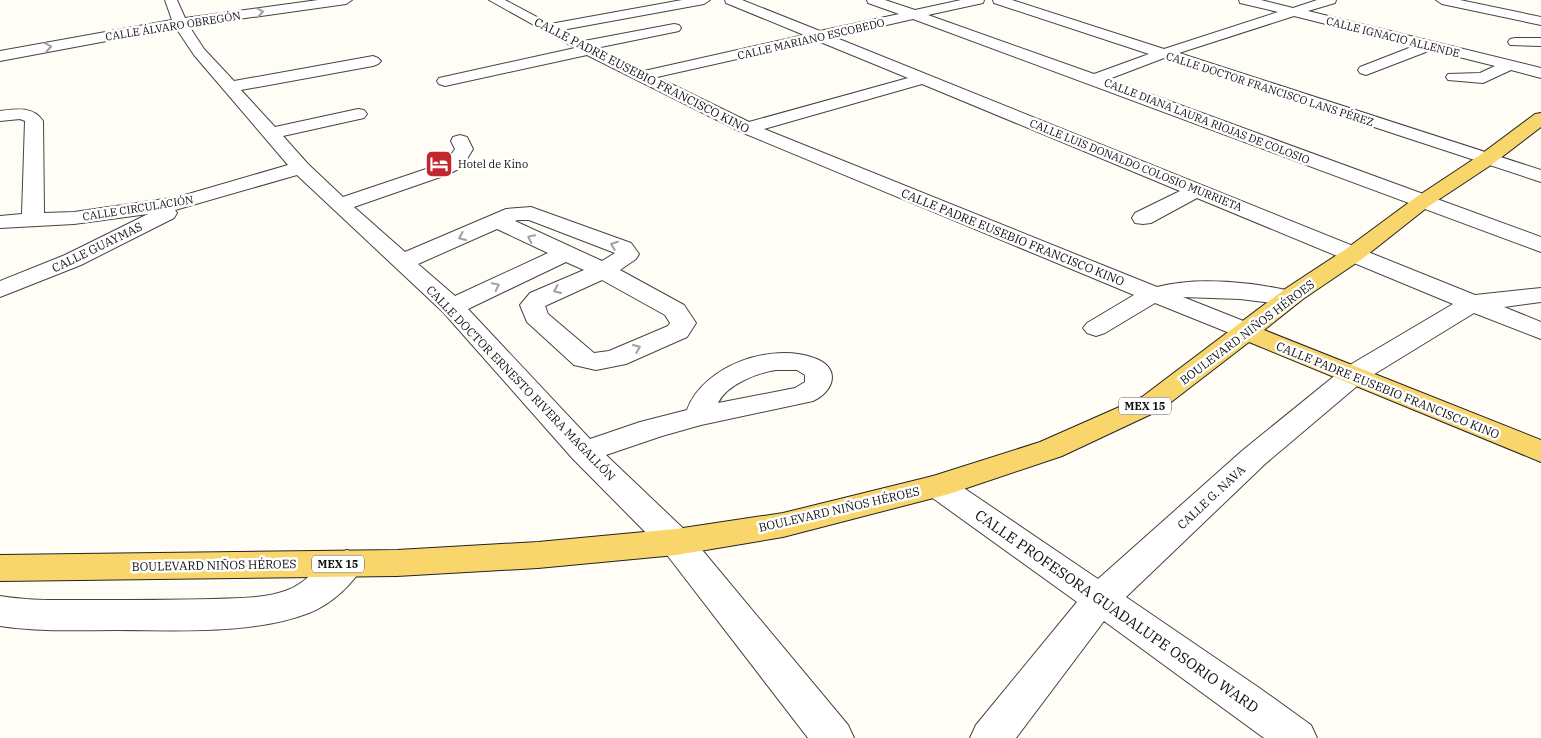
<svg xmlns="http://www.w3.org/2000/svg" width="1541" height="738" font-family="'IBM Plex Serif',serif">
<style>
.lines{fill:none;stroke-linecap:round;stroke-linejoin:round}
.minor-casing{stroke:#444;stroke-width:2}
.major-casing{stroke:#222;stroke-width:2}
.minor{fill:#fff;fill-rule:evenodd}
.major{fill:#f9d66b;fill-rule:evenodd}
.oneway{stroke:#a0a0a0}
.labels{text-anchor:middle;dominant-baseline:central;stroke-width:5;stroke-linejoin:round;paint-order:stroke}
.far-street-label{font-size:11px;fill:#111;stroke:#fff}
.far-poi-label{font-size:11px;fill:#111;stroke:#fff;text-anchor:start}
.shield{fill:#fff;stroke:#585858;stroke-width:1}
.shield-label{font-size:11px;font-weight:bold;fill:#111}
.street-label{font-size:12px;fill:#111;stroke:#fff}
.near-street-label{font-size:15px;fill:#111;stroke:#fff}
</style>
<rect width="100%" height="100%" fill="#fffdf5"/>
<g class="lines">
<g class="minor-casing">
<path id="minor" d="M 165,0 L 177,0 L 185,18 L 318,0 L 352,0 L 346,4 L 189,26 L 204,49 L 234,81 L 373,56 L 378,58 L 381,61 L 378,64 L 373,66 L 241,90 L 275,127 L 358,109 L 364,110 L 367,114 L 364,118 L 283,136 L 308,164 L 343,197 L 435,166 L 448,159 L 455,149 L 451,141 L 453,137 L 460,135 L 467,137 L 473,149 L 462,167 L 449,174 L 354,207 L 405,252 L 506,209 L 531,207 L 631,243 L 639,254 L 636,259 L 620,270 L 684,305 L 696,323 L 687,337 L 626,364 L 596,370 L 574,365 L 527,322 L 520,305 L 530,293 L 584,270 L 566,262 L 468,309 L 590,439 L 640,422 L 687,410 C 703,366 771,342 814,358 C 841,367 835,391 813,401 L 701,425 L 662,436 L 606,455 L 688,533 L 848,725 L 854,738 L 808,738 L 664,551 L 573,459 L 443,312 L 297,175 L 175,210 L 177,213 L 174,218 L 81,265 L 0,297 L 0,281 L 65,255 L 148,214 L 74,224 L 0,228 L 0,216 L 22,214 L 25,121 L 20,119 L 0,121 L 0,111 C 16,109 33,106 43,121 L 44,213 L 74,212 L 178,197 L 288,165 L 194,55 L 176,28 L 0,61 L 0,51 L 172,20 ZM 518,220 L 529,220 L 615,253 L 602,261 L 515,221 ZM 497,229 L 548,253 L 455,296 L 418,264 ZM 602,280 L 665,315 L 670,323 L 668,326 L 609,351 L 594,353 L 548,314 L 545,306 ZM 776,370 L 797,370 L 805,375 L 805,382 L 795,388 L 718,403 C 727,384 757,373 776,370 Z
M 489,0 L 505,0 L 550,24 L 682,0 L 710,0 L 704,4 L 562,30 L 584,41 L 674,24 L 679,25 L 681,28 L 679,31 L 596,48 L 644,71 L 804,35 L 726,3 L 725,0 L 742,0 L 820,31 L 899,14 L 868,3 L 867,0 L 885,0 L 915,10 L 961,0 L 984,0 L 983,3 L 928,15 L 1094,74 L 1149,54 L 994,3 L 993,0 L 1012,0 L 1164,49 L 1278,12 L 1240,3 L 1239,0 L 1261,0 L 1293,8 L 1317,0 L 1336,0 L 1335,3 L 1308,11 L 1541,68 L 1541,78 L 1511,70 L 1483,83 L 1448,80 L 1446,77 L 1448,74 L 1480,73 L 1495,66 L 1431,50 L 1366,75 L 1360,73 L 1358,70 L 1360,67 L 1414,46 L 1294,16 L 1179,53 L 1541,170 L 1541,182 L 1164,58 L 1109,79 L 1541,237 L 1541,252 L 913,19 L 834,37 L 1475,295 L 1541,288 L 1541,302 L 1504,307 L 1541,322 L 1541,339 L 1474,313 L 1363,381 L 1265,464 L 1126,597 L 1258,687 L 1311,725 L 1317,738 L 1264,738 L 1104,621 L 1016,738 L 970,738 L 976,725 L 1077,602 L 927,494 L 922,486 L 927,478 L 938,475 L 949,478 L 1098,579 L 1243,450 L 1343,369 L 1453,304 L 1197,198 L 1151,223 L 1143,224 L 1135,223 L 1132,218 L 1135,213 L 1180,191 L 922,84 L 764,129 L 1157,287 C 1198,276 1256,282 1298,293 L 1301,298 L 1298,303 L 1289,305 L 1240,299 L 1183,297 L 1256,326 L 1260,332 L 1256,338 L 1247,340 L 1155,303 L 1105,333 L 1096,336 L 1087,333 L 1083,328 L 1087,323 L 1134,295 L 741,132 L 587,55 L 445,86 L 439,84 L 437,81 L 439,78 L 575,48 ZM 818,41 L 908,78 L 749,122 L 657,77 Z
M 1436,0 L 1460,0 L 1541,17 L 1541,25 L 1442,4 Z
M 1515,38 L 1541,38 L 1541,46 L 1510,45 L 1508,42 L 1510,39 Z
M 347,550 L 359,554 L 365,563 C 353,584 332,604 309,613 C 251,635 179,630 117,630 C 78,630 39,632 0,626 L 0,596 C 30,601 60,600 91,600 C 132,600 172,600 213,599 C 236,598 262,599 285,591 C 310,583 323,557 347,550 Z"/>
</g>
<g class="major-casing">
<path id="major" d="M 1541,113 L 1541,127 L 1494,163 L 1429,206 L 1362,259 L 1303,299 L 1264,330 L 1541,440 L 1541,462 L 1249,342 L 1162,409 L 1062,456 L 949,494 L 783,537 L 676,555 L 538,568 L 397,576 L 0,581 L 0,555 L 397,550 L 538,542 L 676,529 L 783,513 L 933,476 L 1040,442 L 1142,397 L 1285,289 L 1346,249 L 1415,198 L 1480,155 L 1535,114 Z"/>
</g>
<use href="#minor" class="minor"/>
<use href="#major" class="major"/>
</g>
<defs><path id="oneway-chevron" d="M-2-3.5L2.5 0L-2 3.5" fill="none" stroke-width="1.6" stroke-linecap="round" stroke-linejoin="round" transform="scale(1.25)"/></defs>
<g class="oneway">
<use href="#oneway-chevron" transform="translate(260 12) rotate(-8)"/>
<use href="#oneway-chevron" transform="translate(48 47) rotate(-10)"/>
<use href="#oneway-chevron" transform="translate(462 237) rotate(157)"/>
<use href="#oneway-chevron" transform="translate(531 238) rotate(-154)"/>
<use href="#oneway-chevron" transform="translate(614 245) rotate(-159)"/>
<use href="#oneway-chevron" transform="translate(496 286) rotate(-26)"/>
<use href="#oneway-chevron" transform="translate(557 290) rotate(156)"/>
<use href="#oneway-chevron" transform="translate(637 348) rotate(-23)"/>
</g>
<defs>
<g id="hotel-square" transform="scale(1.4375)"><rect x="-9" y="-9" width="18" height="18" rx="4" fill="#c4262e" stroke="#fff"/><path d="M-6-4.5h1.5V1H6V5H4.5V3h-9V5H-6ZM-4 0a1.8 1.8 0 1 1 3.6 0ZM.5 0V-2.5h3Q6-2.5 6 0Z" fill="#fff"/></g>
</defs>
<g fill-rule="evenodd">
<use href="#hotel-square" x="439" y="164"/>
</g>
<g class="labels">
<g class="far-street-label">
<text transform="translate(173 26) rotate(-9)">CALLE ÁLVARO OBREGÓN</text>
<text transform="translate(1393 37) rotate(14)">CALLE IGNACIO ALLENDE</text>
<text transform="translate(811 39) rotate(-13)">CALLE MARIANO ESCOBEDO</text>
<text transform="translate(1270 89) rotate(18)">CALLE DOCTOR FRANCISCO LANS PÉREZ</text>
<text transform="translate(1207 121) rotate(21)">CALLE DIANA LAURA RIOJAS DE COLOSIO</text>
<text transform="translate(1136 165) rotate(22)">CALLE LUIS DONALDO COLOSIO MURRIETA</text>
<text transform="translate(138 208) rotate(-9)">CALLE CIRCULACIÓN</text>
</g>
<g class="far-poi-label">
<text x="458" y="164">Hotel de Kino</text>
</g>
<g class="shield">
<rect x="1119" y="397.5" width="52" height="17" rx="4"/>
<rect x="312" y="555.5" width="52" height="17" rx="4"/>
</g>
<g class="shield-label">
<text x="1145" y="406">MEX 15</text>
<text x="338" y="564">MEX 15</text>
</g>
<g class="street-label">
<text transform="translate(642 75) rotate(27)">CALLE PADRE EUSEBIO FRANCISCO KINO</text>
<text transform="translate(1013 237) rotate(22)">CALLE PADRE EUSEBIO FRANCISCO KINO</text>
<text transform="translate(97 247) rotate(-26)">CALLE GUAYMAS</text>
<text transform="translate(1247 332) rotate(-37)">BOULEVARD NIÑOS HÉROES</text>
<text transform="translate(521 383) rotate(46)">CALLE DOCTOR ERNESTO RIVERA MAGALLÓN</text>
<text transform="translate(1388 390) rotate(22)">CALLE PADRE EUSEBIO FRANCISCO KINO</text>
<text transform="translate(1211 497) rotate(-43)">CALLE G. NAVA</text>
<text transform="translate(839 509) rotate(-13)">BOULEVARD NIÑOS HÉROES</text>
<text transform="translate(214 565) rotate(-1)">BOULEVARD NIÑOS HÉROES</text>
</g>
<g class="near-street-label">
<text transform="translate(1117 611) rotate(35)">CALLE PROFESORA GUADALUPE OSORIO WARD</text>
</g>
</g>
</svg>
